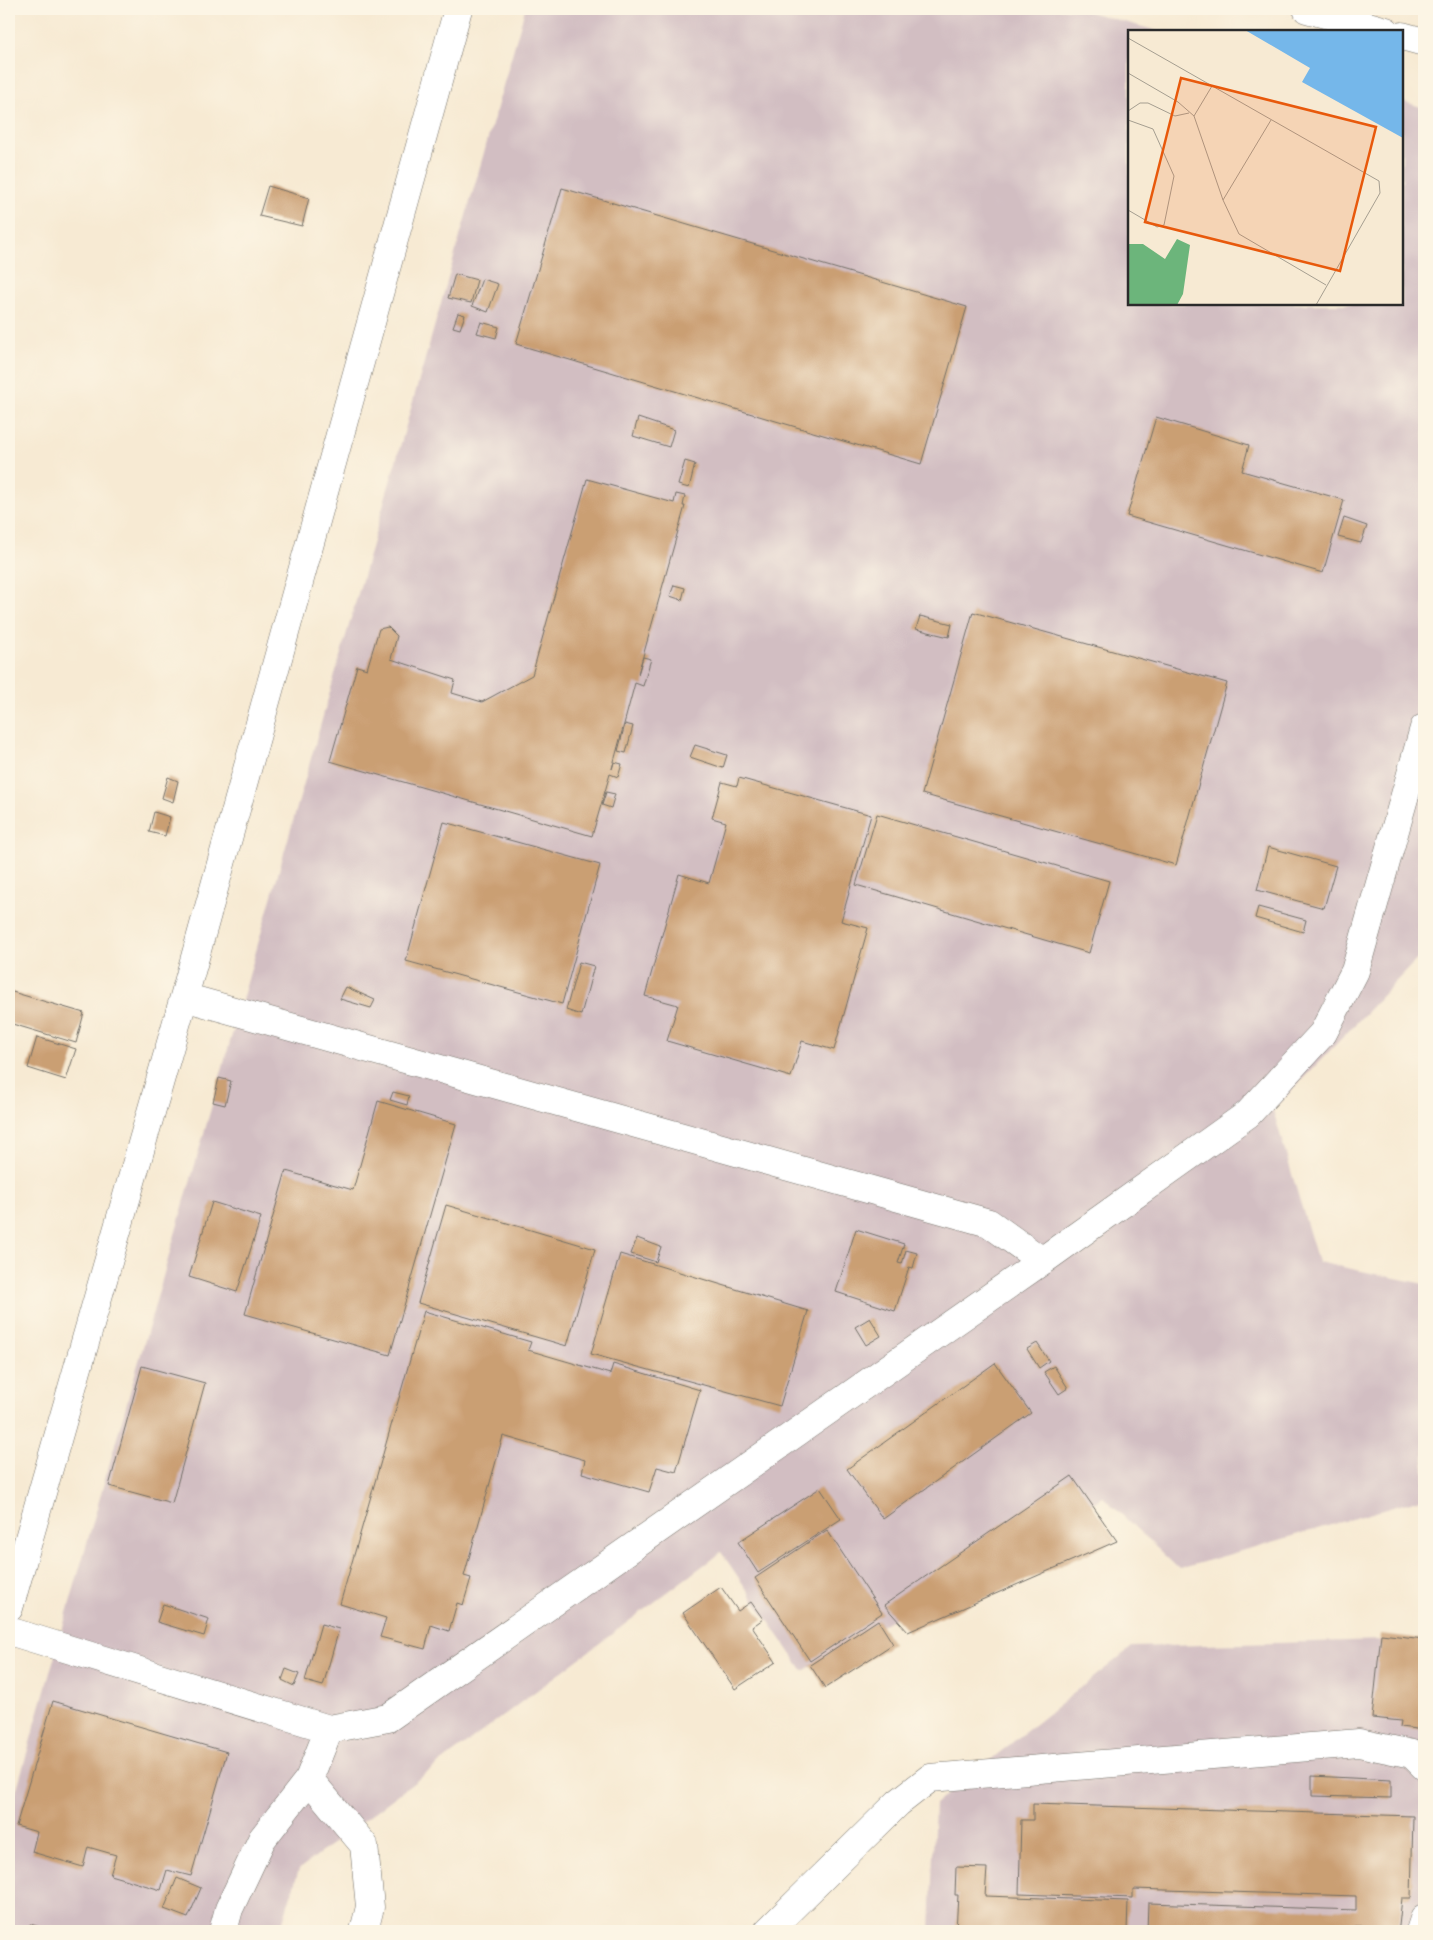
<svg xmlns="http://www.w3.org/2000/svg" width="1433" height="1940" font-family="Sriracha,sans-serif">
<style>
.industrial{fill:#d2bec2}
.building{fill:#ca9f73}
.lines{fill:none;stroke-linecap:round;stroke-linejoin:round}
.minor-casing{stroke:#726e66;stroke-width:29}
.minor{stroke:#fff;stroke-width:28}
.inset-road{fill:none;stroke:#a59e90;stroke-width:1}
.view{fill:#e8590c;fill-opacity:0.15;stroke:#e8590c;stroke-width:2.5}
.inset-edge{fill:none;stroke:#2b2b2b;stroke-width:2.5}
</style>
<rect width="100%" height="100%" fill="#fcf5e5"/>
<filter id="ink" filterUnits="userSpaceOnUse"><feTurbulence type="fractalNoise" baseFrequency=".02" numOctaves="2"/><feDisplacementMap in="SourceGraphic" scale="10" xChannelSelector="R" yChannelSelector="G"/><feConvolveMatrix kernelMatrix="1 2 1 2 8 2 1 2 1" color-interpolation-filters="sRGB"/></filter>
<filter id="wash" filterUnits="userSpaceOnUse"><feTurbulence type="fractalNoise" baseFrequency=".0096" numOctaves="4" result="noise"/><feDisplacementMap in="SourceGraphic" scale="20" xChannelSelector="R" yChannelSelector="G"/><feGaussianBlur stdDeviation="1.12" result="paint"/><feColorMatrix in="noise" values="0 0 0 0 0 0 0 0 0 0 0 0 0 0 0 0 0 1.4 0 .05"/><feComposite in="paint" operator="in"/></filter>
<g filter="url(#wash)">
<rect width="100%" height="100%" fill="#f7ead3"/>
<path class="industrial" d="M 525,9 L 1079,9 L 1157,31 L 1129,31 L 1129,304 L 1402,304 L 1402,101 L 1424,108 L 1424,952 L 1273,1110 L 1318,1262 L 1424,1284 L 1424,1498 L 1179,1569 L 1103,1497 L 803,1671 L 721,1552 L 299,1869 L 280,1931 L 9,1931 L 9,1816 Z
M 1424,1639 L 1424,1931 L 930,1931 L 935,1804 L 1132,1647 Z"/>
<g id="blocks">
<path class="building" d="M 268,186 L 309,198 L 302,226 L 259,216 Z
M 562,188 L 967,307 L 921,464 L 516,344 Z
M 455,274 L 477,280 L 471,303 L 448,298 Z
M 482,279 L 498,284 L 488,312 L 472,306 Z
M 458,313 L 465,315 L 460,329 L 453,327 Z
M 481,322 L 499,327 L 496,338 L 477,333 Z
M 1156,417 L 1249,445 L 1242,471 L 1344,500 L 1323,573 L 1127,516 Z
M 638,418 L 674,430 L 669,447 L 633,436 Z
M 685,461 L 695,464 L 689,488 L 678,485 Z
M 587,479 L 674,503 L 676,494 L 685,496 L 683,506 L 685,506 L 638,674 L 643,657 L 651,659 L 643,686 L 635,683 L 612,769 L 614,762 L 622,764 L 618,777 L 610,774 L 592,836 L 330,761 L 357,666 L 367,669 L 379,629 L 388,627 L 397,636 L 391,659 L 455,680 L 452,693 L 482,702 L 532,675 Z
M 1344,518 L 1367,526 L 1361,543 L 1338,537 Z
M 674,585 L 685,588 L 682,600 L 670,596 Z
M 973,612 L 1227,683 L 1176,865 L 922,794 Z
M 920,616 L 952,624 L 949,637 L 916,629 Z
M 625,724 L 633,726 L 626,753 L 618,751 Z
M 695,745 L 727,755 L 723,768 L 690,757 Z
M 168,777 L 178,781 L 173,802 L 162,798 Z
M 739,778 L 871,815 L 841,921 L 868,928 L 834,1050 L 802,1041 L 791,1077 L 667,1041 L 678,1005 L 645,996 L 679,874 L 709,883 L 726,822 L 712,818 L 722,782 L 737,786 Z
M 606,792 L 615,794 L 611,808 L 602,805 Z
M 154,812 L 170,817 L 165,836 L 149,832 Z
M 877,814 L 1109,881 L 1089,953 L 856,885 Z
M 444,822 L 600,865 L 562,1004 L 406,961 Z
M 1268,847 L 1336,866 L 1324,908 L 1257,890 Z
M 1258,907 L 1306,920 L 1303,932 L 1255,918 Z
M 579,962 L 594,966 L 581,1015 L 566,1010 Z
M 346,987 L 375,1000 L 371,1008 L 340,999 Z
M 9,991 L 84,1013 L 76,1043 L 9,1023 Z
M 37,1037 L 76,1049 L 66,1080 L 28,1068 Z
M 219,1078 L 231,1081 L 225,1105 L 213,1102 Z
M 393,1092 L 409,1096 L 407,1105 L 390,1100 Z
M 378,1101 L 456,1124 L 390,1355 L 245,1314 L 286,1171 L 353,1190 Z
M 212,1202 L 261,1217 L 237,1292 L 189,1277 Z
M 446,1205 L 595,1249 L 567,1346 L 418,1303 Z
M 856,1229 L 904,1244 L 898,1263 L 902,1264 L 906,1250 L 917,1253 L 913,1268 L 909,1267 L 895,1311 L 836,1292 Z
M 637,1238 L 661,1247 L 656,1262 L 631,1254 Z
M 620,1254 L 808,1311 L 780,1406 L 591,1354 Z
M 424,1311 L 531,1342 L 528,1350 L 610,1374 L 613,1364 L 700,1390 L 676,1472 L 657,1467 L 649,1492 L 582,1473 L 585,1460 L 503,1436 L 464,1576 L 471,1578 L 463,1605 L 457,1603 L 449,1631 L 431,1625 L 425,1649 L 380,1637 L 386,1618 L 340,1604 Z
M 870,1318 L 881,1336 L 866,1345 L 855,1327 Z
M 1037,1343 L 1049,1361 L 1039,1368 L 1027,1349 Z
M 995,1363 L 1031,1413 L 883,1519 L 847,1469 Z
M 142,1366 L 205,1383 L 172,1503 L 109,1486 Z
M 1054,1366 L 1068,1388 L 1059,1394 L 1044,1372 Z
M 1072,1476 L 1117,1541 L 908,1632 L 884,1605 Z
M 820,1488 L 841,1519 L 758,1573 L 738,1542 Z
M 827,1530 L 882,1613 L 810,1661 L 755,1578 Z
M 721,1587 L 738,1611 L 751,1602 L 763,1619 L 752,1627 L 776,1662 L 735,1689 L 683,1613 Z
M 163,1604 L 209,1619 L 204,1636 L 157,1622 Z
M 878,1620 L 893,1644 L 825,1688 L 810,1665 Z
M 321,1624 L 339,1629 L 323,1686 L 305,1681 Z
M 1381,1634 L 1424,1639 L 1424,1730 L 1400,1727 L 1401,1721 L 1372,1718 Z
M 286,1669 L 299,1674 L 294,1686 L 282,1680 Z
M 53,1701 L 227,1752 L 191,1876 L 167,1870 L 161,1890 L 110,1875 L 116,1855 L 88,1847 L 83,1867 L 32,1852 L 37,1832 L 16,1826 Z
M 1312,1776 L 1391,1780 L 1391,1798 L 1312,1796 Z
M 1033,1804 L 1413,1816 L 1411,1898 L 1402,1898 L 1399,1926 L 1396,1931 L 1362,1931 L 1362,1926 L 1355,1926 L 1355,1931 L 1147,1931 L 1148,1903 L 1356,1910 L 1356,1896 L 1133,1889 L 1133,1898 L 1019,1894 L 1021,1820 L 1033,1820 Z
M 956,1867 L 987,1868 L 985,1896 L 1128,1901 L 1127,1931 L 956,1931 L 958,1895 L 955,1895 Z
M 177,1878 L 201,1888 L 188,1918 L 164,1909 Z
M 30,1924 L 53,1931 L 28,1931 Z"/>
</g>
</g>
<g filter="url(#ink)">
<use href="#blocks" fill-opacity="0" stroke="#726e66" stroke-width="1"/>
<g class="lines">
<g class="minor-casing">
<path id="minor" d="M 1307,9 L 1386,31
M 1402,36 L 1424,42
M 184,997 L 989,1223 L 1042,1261
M 9,1608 L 184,997 L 458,9
M 9,1631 L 329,1729
M 309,1779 L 364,1845 L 370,1907 L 364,1931
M 223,1931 L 229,1909 L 262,1839 L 309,1779 L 329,1729 L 388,1718 L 1042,1261 L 1248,1114 L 1323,1033 L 1355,971 L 1424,728
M 768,1931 L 898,1803 L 930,1778 L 1359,1743 L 1412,1754 L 1424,1766
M 1420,1931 L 1424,1919"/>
</g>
<use href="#minor" class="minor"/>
</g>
</g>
<g transform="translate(1128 30)">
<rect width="275" height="275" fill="#f7ead3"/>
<path d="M 49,209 L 62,215 L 55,264 L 49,275 L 0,275 L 0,214 L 15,214 L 37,229 Z" fill="#6cb57b"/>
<path d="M 117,0 L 275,0 L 275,108 L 174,52 L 182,38 Z" fill="#75b7ea"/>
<path class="inset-road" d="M 0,8 L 251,151 L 252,163 L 188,275M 0,43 L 50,72 L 66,86 L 95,170 L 111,204 L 198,255M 0,81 L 12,73 L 20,73 L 47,86 L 61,83M 66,86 L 84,56M 0,90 L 25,99 L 46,146 L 36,195 L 29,197 L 0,180M 95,170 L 143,90"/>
<path class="view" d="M 53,48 L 248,97 L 212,241 L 17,192 Z"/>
<rect width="275" height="275" class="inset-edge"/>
</g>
<rect width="1433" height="1940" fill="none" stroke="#fcf5e5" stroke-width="30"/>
</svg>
